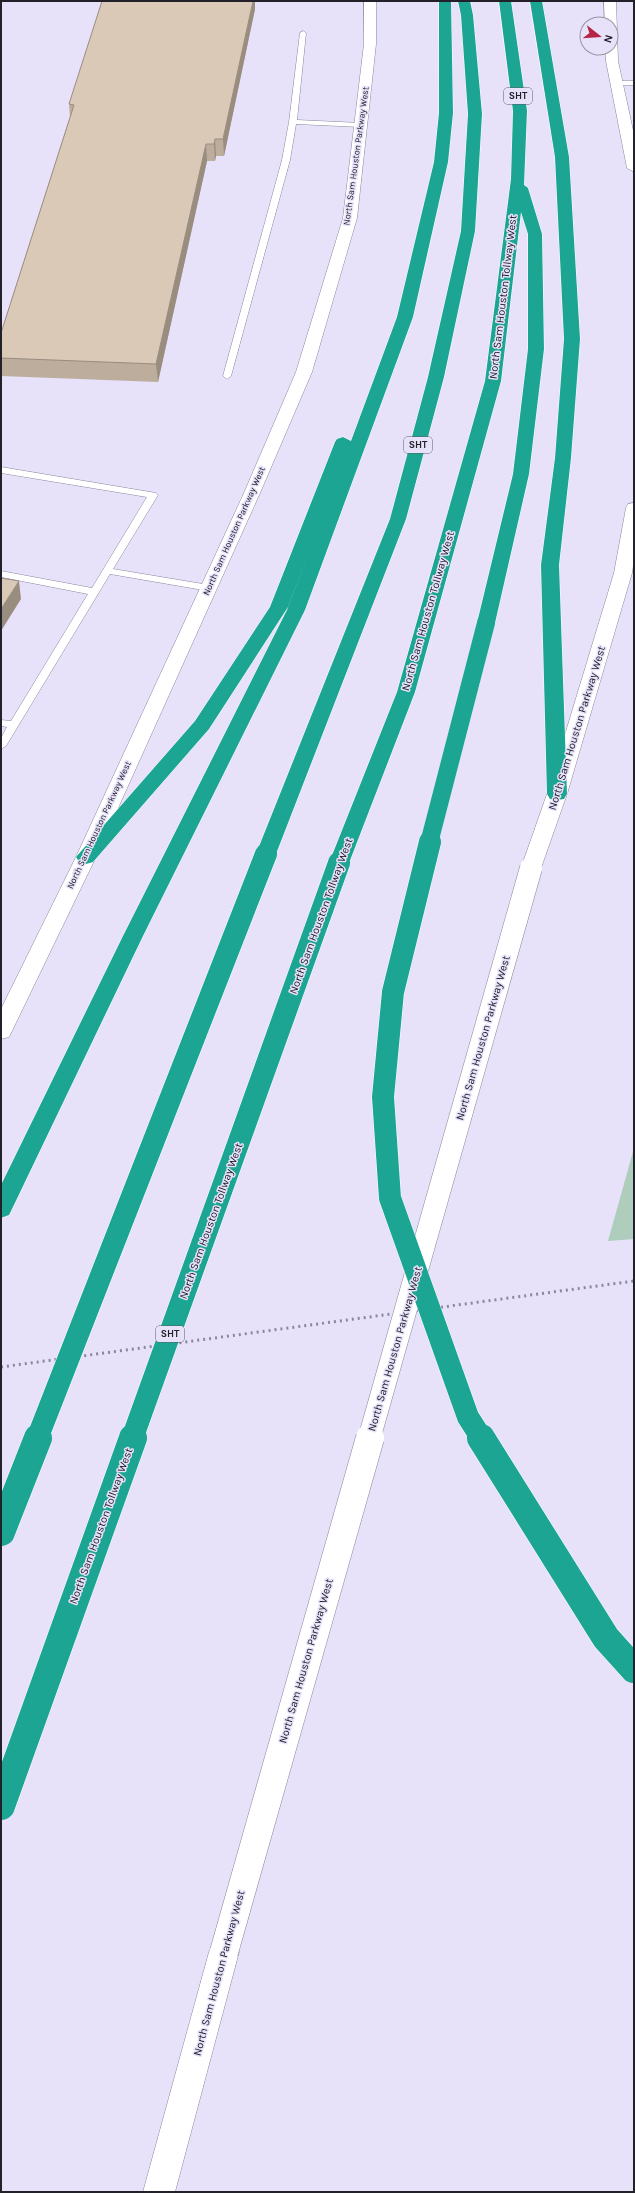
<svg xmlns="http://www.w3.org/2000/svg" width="635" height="2193" font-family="Karla,sans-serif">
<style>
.green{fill:#aecdbc}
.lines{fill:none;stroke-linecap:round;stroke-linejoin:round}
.service-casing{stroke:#8a869b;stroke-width:1}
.secondary-casing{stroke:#8a869b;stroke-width:1}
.motorway-casing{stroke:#fff;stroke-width:1}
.service{fill:#fff;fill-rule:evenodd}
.secondary{fill:#fff;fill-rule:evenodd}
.motorway{fill:#1da593;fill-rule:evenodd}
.rail{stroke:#8b8899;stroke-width:3;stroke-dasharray:2 4;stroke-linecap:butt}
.secondary-bridge-far1-casing{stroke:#8a869b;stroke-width:23;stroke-linecap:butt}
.secondary-bridge-casing{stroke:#8a869b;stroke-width:29;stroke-linecap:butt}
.motorway-bridge-far2-casing{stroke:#fff;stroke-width:18;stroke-linecap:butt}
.motorway-bridge-far1-casing{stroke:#fff;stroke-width:23;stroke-linecap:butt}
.motorway-bridge-casing{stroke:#fff;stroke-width:29;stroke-linecap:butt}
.secondary-bridge-far1{stroke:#fff;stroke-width:22}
.secondary-bridge{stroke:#fff;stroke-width:28}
.motorway-bridge-far2{stroke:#1da593;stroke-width:18}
.motorway-bridge-far1{stroke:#1da593;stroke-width:22}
.motorway-bridge{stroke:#1da593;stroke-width:28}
.wall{fill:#bcad9d}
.shaded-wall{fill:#998d80}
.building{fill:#dbc9b7;stroke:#998d80}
.labels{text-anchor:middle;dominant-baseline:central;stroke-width:3;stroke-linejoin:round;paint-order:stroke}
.far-street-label{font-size:9px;fill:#222029;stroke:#e7e2fa}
.shield{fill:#e7e2fa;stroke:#5d5a68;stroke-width:1}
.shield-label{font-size:10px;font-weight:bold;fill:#222029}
.street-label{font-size:11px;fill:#222029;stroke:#e7e2fa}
</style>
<rect width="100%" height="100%" fill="#e7e2fa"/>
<path class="green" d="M 634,1148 L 634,1239 L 608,1241 Z"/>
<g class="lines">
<g class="service-casing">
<path id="service" d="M 303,31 L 306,33 L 297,120 L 361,123 L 365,125 L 361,127 L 296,124 L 290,160 L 231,376 L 227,379 L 223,376 L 282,160 L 289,122 L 300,33 Z
M 614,81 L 634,81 L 634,85 L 617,85 L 613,83 Z
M 1,467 L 156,493 L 158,495 L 113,569 L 209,585 L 214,588 L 209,591 L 110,574 L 6,746 L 1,749 L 1,738 L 7,727 L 1,726 L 1,720 L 11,721 L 88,594 L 1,577 L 1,571 L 92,588 L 147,497 L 1,473 Z"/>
</g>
<g class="secondary-casing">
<path id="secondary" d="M 364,1 L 376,1 L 376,44 L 357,218 L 312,372 L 260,493 L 96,857 L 12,1031 L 9,1037 L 1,1039 L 1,1009 L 76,857 L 244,493 L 296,372 L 343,218 L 364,44 Z
M 604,1 L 616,1 L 618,61 L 634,135 L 634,172 L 627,168 L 606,61 L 605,48 L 611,48 L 611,24 L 605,24 Z
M 634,503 L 634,559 L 632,573 L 567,794 L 541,868 L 538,873 L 531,875 L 524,873 L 521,868 L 547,794 L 614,573 L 626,508 L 628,504 Z
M 224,1937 L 234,1942 L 239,1952 L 175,2192 L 143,2192 L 209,1952 L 214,1942 Z"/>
</g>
<g class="motorway-casing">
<path id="motorway" d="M 439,1 L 451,1 L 453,113 L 448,162 L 413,317 L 305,610 L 142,938 L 12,1209 L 9,1215 L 1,1218 L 1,1185 L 122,938 L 287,610 L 311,546 L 288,607 L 209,729 L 93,862 L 86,864 L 79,862 L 76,857 L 195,721 L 270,607 L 335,442 L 337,439 L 343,437 L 351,441 L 397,317 L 434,162 L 439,113 Z
M 458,1 L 470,1 L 473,15 L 482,114 L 475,231 L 444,377 L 406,519 L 276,854 L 273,859 L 266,861 L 259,859 L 256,854 L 390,519 L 428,377 L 461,231 L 468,114 L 461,15 Z
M 499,1 L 511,1 L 527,111 L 524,185 L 528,188 L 542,234 L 544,349 L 529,474 L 495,623 L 492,627 L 486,628 L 480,627 L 477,623 L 513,474 L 528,349 L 528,234 L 521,212 L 501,381 L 415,692 L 349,863 L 346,868 L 339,870 L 332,868 L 329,863 L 397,692 L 485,381 L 511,179 L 513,111 Z
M 530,1 L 542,1 L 569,157 L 580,339 L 571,458 L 559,565 L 567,794 L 564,799 L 557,800 L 550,799 L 547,794 L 541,565 L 555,458 L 564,339 L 555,157 Z"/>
</g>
<use href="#service" class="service"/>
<use href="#secondary" class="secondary"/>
<use href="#motorway" class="motorway"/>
<path class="rail" d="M 1,1367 L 634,1281"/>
<g class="secondary-bridge-far1-casing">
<path id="secondary-bridge-far1" d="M 369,1439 L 531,868"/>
</g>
<g class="secondary-bridge-casing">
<path id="secondary-bridge" d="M 224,1952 L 370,1438"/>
</g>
<g class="motorway-bridge-far2-casing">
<path id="motorway-bridge-far2" d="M 429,843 L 486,623"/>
</g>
<g class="motorway-bridge-far1-casing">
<path id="motorway-bridge-far1" d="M 430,842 L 393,992 L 383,1097 L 390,1198 L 468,1417 L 482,1439
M 37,1439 L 266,854
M 132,1439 L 339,863"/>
</g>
<g class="motorway-bridge-casing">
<path id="motorway-bridge" d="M 481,1438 L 606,1638 L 634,1669
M 1,1532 L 38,1438
M 1,1806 L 133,1438"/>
</g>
<use href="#secondary-bridge-far1" class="secondary-bridge-far1"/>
<use href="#secondary-bridge" class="secondary-bridge"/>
<use href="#motorway-bridge-far2" class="motorway-bridge-far2"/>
<use href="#motorway-bridge-far1" class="motorway-bridge-far1"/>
<use href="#motorway-bridge" class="motorway-bridge"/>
</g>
<path class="wall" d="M 255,9 L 224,156 L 216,156 L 215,161 L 207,161 L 158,382 L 1,376 L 1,333 L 70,117 L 69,104 Z"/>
<path class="shaded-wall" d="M 253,1 L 255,1 L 255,9 L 224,156 L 223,139 Z
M 215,139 L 216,156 L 215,161 L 214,144 Z
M 206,144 L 207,161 L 158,382 L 156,364 Z
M 19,581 L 21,599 L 1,631 L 1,609 Z"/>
<path class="building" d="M 102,1 L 253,1 L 223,139 L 215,139 L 214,144 L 206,144 L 156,364 L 1,358 L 1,333 L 74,105 L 69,104 Z
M 1,578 L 19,581 L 1,609 Z"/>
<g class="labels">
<g class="far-street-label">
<text transform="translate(356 156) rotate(-82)">North Sam Houston Parkway West</text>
<text transform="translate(234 531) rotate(-66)">North Sam Houston Parkway West</text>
<text transform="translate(99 825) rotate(-65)">North Sam Houston Parkway West</text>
</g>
<g class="shield">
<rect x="504" y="88" width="28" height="16" rx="3"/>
<rect x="404" y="437" width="28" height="16" rx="3"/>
<rect x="156" y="1326" width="28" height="16" rx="3"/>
</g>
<g class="shield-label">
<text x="518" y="96">SHT</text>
<text x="418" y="445">SHT</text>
<text x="170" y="1334">SHT</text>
</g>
<g class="street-label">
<text transform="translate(503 297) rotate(-83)">North Sam Houston Tollway West</text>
<text transform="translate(428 611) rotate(-74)">North Sam Houston Tollway West</text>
<text transform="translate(577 728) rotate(-73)">North Sam Houston Parkway West</text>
<text transform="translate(321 916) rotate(-70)">North Sam Houston Tollway West</text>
<text transform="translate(483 1038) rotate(-74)">North Sam Houston Parkway West</text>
<text transform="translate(211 1221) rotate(-70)">North Sam Houston Tollway West</text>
<text transform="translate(395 1349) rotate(-74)">North Sam Houston Parkway West</text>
<text transform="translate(101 1526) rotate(-70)">North Sam Houston Tollway West</text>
<text transform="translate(306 1661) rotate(-74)">North Sam Houston Parkway West</text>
<text transform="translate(219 1973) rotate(-75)">North Sam Houston Parkway West</text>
</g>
</g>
<rect width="635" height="2193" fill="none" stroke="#222029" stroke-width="4"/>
<g transform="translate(599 36) rotate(107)"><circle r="19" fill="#e7e2fa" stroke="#9894a6"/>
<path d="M0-3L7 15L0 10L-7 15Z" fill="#b62445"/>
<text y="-6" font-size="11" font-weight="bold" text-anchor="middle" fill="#222029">N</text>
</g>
</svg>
